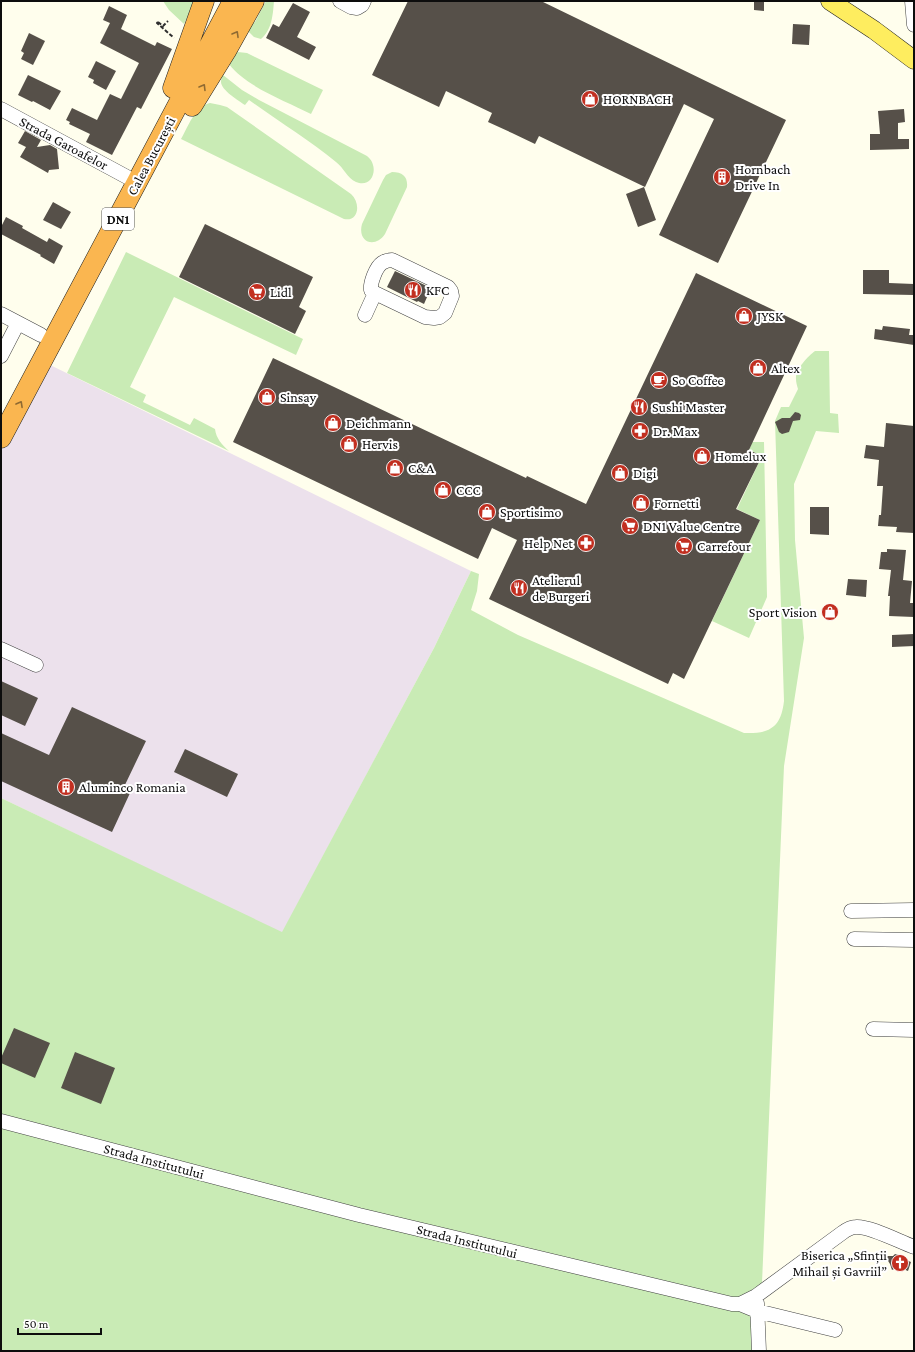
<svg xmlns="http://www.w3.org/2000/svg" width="915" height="1352" font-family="'Crimson Pro',serif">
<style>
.industrial{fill:#ece1ec}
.green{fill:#c9ebb5}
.building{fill:#565049}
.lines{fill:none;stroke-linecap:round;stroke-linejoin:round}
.minor-casing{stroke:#404040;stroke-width:15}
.major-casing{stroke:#1e1e1e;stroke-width:19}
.highway-casing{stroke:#1e1e1e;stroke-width:21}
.path{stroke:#2f2f2f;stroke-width:2;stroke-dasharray:4 2;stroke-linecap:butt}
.minor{stroke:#fff;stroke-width:14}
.major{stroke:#feed5f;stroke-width:18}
.highway{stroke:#fab650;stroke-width:20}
.oneway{stroke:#8f6a32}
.labels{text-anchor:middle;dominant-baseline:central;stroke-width:4;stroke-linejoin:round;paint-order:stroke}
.shield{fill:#fff;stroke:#565656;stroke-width:1}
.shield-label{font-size:13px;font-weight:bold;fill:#0d0d0d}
.poi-label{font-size:14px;fill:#0d0d0d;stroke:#fff;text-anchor:start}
.street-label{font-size:14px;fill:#0d0d0d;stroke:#fff}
</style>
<rect width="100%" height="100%" fill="#fffeed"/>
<path class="industrial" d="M 46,363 L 471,571 L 434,648 L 282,933 L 1,798 L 1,451 Z"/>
<path class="green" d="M 163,1 L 196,1 L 184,24 L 169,10 Z
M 266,1 L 274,1 C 273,14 272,30 261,39 L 254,37 L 247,30 L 249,26 L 255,22 Z
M 238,52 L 247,53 L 323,90 L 311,114 C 286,101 246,87 229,64 L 234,54 Z
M 223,75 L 242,90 L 259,100 L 367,156 C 380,166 373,189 356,182 C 347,178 344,168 336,162 C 309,140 278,121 249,100 L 245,105 C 239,101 221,90 221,82 C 221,80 222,76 223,75 Z
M 210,103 L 220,105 L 227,107 L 351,194 C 361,203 359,222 344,219 L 181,139 C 188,127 195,106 210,103 Z
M 392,172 C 403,172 408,177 407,187 L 385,234 C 375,249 357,242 362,224 L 383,180 L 386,175 Z
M 126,252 L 303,339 L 296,355 L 174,297 L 130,387 L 146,395 L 143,402 L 190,425 L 194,418 L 215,429 C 216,438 222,445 229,451 L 67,373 Z
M 815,351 L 829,351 L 830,413 L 838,414 L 839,433 L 816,431 L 794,484 L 795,540 L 804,638 L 784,766 L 762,1283 L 757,1351 L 1,1351 L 1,798 L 282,932 L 434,648 L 471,571 L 479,574 L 477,591 L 471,610 L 518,635 L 744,733 C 769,734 781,728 784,701 L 775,421 L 781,407 L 789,407 L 798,389 C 797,386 796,382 796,379 C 795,370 808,356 815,351 Z
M 752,442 L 764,442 L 767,597 L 749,638 L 712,621 L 760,520 L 737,509 L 762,456 L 749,450 Z"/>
<path class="building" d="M 408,1 L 541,1 L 786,120 L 718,263 L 659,235 L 714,119 L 684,104 L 645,187 L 539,136 L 535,144 L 512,133 L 488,122 L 492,113 L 446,91 L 439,107 L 372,75 Z
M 754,1 L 764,1 L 764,11 L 754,10 Z
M 293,3 L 310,12 L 297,37 L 316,47 L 309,60 L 266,38 L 273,24 L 279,27 Z
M 109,6 L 127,15 L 121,29 L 155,46 L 157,42 L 172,49 L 141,109 L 137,107 L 112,155 L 86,142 L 90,134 L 69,124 L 70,122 L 66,120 L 72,108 L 97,120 L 110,94 L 121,99 L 139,63 L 100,43 L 110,23 L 103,20 Z
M 793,24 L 810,25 L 809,45 L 792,44 Z
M 29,33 L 45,41 L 33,65 L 21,59 L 24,53 L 21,51 Z
M 96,61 L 116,71 L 106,90 L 93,83 L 94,80 L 88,77 Z
M 28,75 L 61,91 L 50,110 L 33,101 L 32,102 L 18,95 Z
M 904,109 L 905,122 L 898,123 L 898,139 L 909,139 L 909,149 L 870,150 L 870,134 L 880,134 L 878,111 Z
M 25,131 L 41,140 L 37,147 L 50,145 L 57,149 L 59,169 L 49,170 L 48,173 L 20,157 L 26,147 L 18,143 Z
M 644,187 L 656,220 L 638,227 L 626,194 Z
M 53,202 L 71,212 L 61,229 L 43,220 Z
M 6,217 L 23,226 L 22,228 L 47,242 L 49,238 L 63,246 L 54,264 L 40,256 L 41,255 L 1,234 L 1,227 Z
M 205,224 L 313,277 L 299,307 L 306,311 L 295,334 L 179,277 Z
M 863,270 L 889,270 L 889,283 L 914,284 L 914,295 L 863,294 Z
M 395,271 L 431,288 L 424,304 L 418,301 L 417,302 L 387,287 Z
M 696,273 L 807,326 L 749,450 L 762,456 L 736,509 L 760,520 L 684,679 L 673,673 L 668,684 L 489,599 L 517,540 L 492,528 L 478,559 L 233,442 L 273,358 L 526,478 L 527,476 L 586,504 Z
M 883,326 L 910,329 L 909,335 L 914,335 L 914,345 L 874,339 L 875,329 L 882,330 Z
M 795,412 L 799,413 L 801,415 L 800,420 L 793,421 L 789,432 L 782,434 L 779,432 L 775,422 L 782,418 L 790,418 Z
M 886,423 L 914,426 L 914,533 L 896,532 L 897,527 L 878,526 L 879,515 L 881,515 L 883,486 L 877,486 L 879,460 L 864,458 L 866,445 L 884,447 Z
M 810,507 L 829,507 L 829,535 L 810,534 Z
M 887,549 L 906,550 L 903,580 L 912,581 L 910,603 L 914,603 L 914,617 L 889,616 L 890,596 L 888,596 L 891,570 L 879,569 L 881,552 L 887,552 Z
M 848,579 L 867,580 L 866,597 L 846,595 Z
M 914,634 L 914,646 L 892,647 L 892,635 Z
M 1,681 L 38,698 L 25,726 L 1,715 Z
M 72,707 L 146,741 L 123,789 L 130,793 L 112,832 L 1,781 L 1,733 L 49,755 Z
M 185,749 L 238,774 L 227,797 L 174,772 Z
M 14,1028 L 50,1043 L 35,1078 L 1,1063 L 1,1058 Z
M 75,1052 L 115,1068 L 101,1104 L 61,1088 Z
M 895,1254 L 899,1255 L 901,1258 L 911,1262 L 908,1271 L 898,1267 L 892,1270 L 890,1264 L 885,1256 L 893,1256 Z"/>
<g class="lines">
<g class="minor-casing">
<path id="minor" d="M 340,1 L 351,7 L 357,8 L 362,5 L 364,1
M 912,1 L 914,25
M 1,109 L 127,177
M 1,314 L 41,335
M 365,315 L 375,293 L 425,317 L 434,318 L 440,317 L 445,313 L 452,296 L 451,291 L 448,287 L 392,260 C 389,260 385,261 382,263 C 376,267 370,283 371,290 L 375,293
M 1,356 L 18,323
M 1,649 L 36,665
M 851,911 L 914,910
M 854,939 L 914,940
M 873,1029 L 914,1030
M 1,1121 L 359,1215 L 732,1304 L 740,1304 L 756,1296 L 842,1233 C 846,1230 851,1227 856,1227 C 870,1226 900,1242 914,1247
M 757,1303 L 759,1351
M 740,1304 L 757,1311 L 835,1330"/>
</g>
<g class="major-casing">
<path id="major" d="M 830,1 L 874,30 L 914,60"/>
</g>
<g class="highway-casing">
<path id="highway" d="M 173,88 L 204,1
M 192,106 L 226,51 L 254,1
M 1,438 L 233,1"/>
</g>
<path class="path" d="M 158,22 L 157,23 L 174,38
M 158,22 L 163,26 L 168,21"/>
<use href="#minor" class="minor"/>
<use href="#major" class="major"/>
<use href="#highway" class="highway"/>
</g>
<defs><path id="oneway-chevron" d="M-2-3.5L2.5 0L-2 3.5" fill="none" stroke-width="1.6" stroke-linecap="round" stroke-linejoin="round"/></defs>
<g class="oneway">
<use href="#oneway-chevron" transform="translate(236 34) rotate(-60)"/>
<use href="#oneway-chevron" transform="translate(203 87) rotate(-59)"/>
<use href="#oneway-chevron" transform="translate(20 404) rotate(-61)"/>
</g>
<defs>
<g id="shop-disc" transform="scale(0.9)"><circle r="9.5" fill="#c22f20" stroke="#fff"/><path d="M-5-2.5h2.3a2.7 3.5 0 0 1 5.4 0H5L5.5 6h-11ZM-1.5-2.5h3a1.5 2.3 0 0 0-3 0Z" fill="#fff"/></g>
<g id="building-disc" transform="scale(0.9)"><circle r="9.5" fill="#c22f20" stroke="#fff"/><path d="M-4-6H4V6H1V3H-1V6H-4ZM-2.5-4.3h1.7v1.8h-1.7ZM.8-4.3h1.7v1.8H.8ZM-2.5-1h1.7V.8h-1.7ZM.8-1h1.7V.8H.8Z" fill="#fff"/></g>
<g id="restaurant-disc" transform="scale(0.9)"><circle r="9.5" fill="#c22f20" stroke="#fff"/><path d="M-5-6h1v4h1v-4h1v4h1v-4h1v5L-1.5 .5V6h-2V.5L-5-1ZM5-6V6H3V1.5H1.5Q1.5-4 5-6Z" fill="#fff"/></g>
<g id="supermarket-disc" transform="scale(0.9)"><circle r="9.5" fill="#c22f20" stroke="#fff"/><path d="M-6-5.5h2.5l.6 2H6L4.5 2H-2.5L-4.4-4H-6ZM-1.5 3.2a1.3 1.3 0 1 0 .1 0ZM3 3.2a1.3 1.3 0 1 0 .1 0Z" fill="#fff"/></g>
<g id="cafe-disc" transform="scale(0.9)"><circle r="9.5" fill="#c22f20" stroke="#fff"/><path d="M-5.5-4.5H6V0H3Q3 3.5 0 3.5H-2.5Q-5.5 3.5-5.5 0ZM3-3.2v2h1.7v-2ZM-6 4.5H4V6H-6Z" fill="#fff"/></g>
<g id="pharmacy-disc" transform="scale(0.9)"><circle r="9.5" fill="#c22f20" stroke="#fff"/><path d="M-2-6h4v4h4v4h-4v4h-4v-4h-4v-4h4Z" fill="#fff"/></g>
<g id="church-disc" transform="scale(0.9)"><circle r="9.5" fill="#c22f20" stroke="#fff"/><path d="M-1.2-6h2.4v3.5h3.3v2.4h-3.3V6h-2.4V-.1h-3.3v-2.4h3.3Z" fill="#fff"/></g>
</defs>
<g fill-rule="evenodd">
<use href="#shop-disc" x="590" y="99"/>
<use href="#building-disc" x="722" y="177"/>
<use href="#restaurant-disc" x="413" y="290"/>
<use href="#supermarket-disc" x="257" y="292"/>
<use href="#shop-disc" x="744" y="316"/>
<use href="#shop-disc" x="758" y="368"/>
<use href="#cafe-disc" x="659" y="380"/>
<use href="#shop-disc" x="267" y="397"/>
<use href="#restaurant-disc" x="639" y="407"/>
<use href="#shop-disc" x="333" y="423"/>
<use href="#pharmacy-disc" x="640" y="431"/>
<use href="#shop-disc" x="349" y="444"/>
<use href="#shop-disc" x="702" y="456"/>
<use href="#shop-disc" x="395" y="468"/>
<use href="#shop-disc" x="620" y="473"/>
<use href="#shop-disc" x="443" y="490"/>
<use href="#shop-disc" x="641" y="503"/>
<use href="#shop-disc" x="487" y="512"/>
<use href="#supermarket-disc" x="630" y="526"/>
<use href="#pharmacy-disc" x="586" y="543"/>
<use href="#supermarket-disc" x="684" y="546"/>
<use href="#restaurant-disc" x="519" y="588"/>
<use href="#shop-disc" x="830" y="612"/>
<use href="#building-disc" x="66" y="787"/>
<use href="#church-disc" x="900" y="1263"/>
</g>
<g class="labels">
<rect class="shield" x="102" y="208" width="32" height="22" rx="3"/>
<g class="shield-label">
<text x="118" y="219">DN1</text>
</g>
<g class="poi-label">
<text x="603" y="99">HORNBACH</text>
<text x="735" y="169">Hornbach<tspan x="735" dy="16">Drive In</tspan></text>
<text x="426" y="290">KFC</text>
<text x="270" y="292">Lidl</text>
<text x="757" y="316">JYSK</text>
<text x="771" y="368">Altex</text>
<text x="672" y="380">So Coffee</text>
<text x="280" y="397">Sinsay</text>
<text x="652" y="407">Sushi Master</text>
<text x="346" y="423">Deichmann</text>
<text x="653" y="431">Dr. Max</text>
<text x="362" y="444">Hervis</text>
<text x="715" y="456">Homelux</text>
<text x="408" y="468">C&amp;A</text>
<text x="633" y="473">Digi</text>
<text x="456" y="490">CCC</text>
<text x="654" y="503">Fornetti</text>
<text x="500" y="512">Sportisimo</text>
<text x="643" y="526">DN1 Value Centre</text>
<text x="573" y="543" text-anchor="end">Help Net</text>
<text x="697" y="546">Carrefour</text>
<text x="532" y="580">Atelierul<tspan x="532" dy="16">de Burgeri</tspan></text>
<text x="817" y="612" text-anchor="end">Sport Vision</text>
<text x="79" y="787">Aluminco Romania</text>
<text x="887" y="1255" text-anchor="end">Biserica „Sfinții<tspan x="887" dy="16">Mihail și Gavriil”</tspan></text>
</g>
<g class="street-label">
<text transform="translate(64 143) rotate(28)">Strada Garoafelor</text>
<text transform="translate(151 156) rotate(-62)">Calea București</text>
<text transform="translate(154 1161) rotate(15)">Strada Institutului</text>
<text transform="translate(467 1241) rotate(14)">Strada Institutului</text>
</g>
</g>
<rect width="915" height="1352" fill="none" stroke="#0d0d0d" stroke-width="4"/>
<path d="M18 1328v6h83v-6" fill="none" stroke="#0d0d0d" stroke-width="2"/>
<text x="24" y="1328" font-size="12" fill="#0d0d0d" stroke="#ffffff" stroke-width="3" paint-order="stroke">50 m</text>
</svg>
